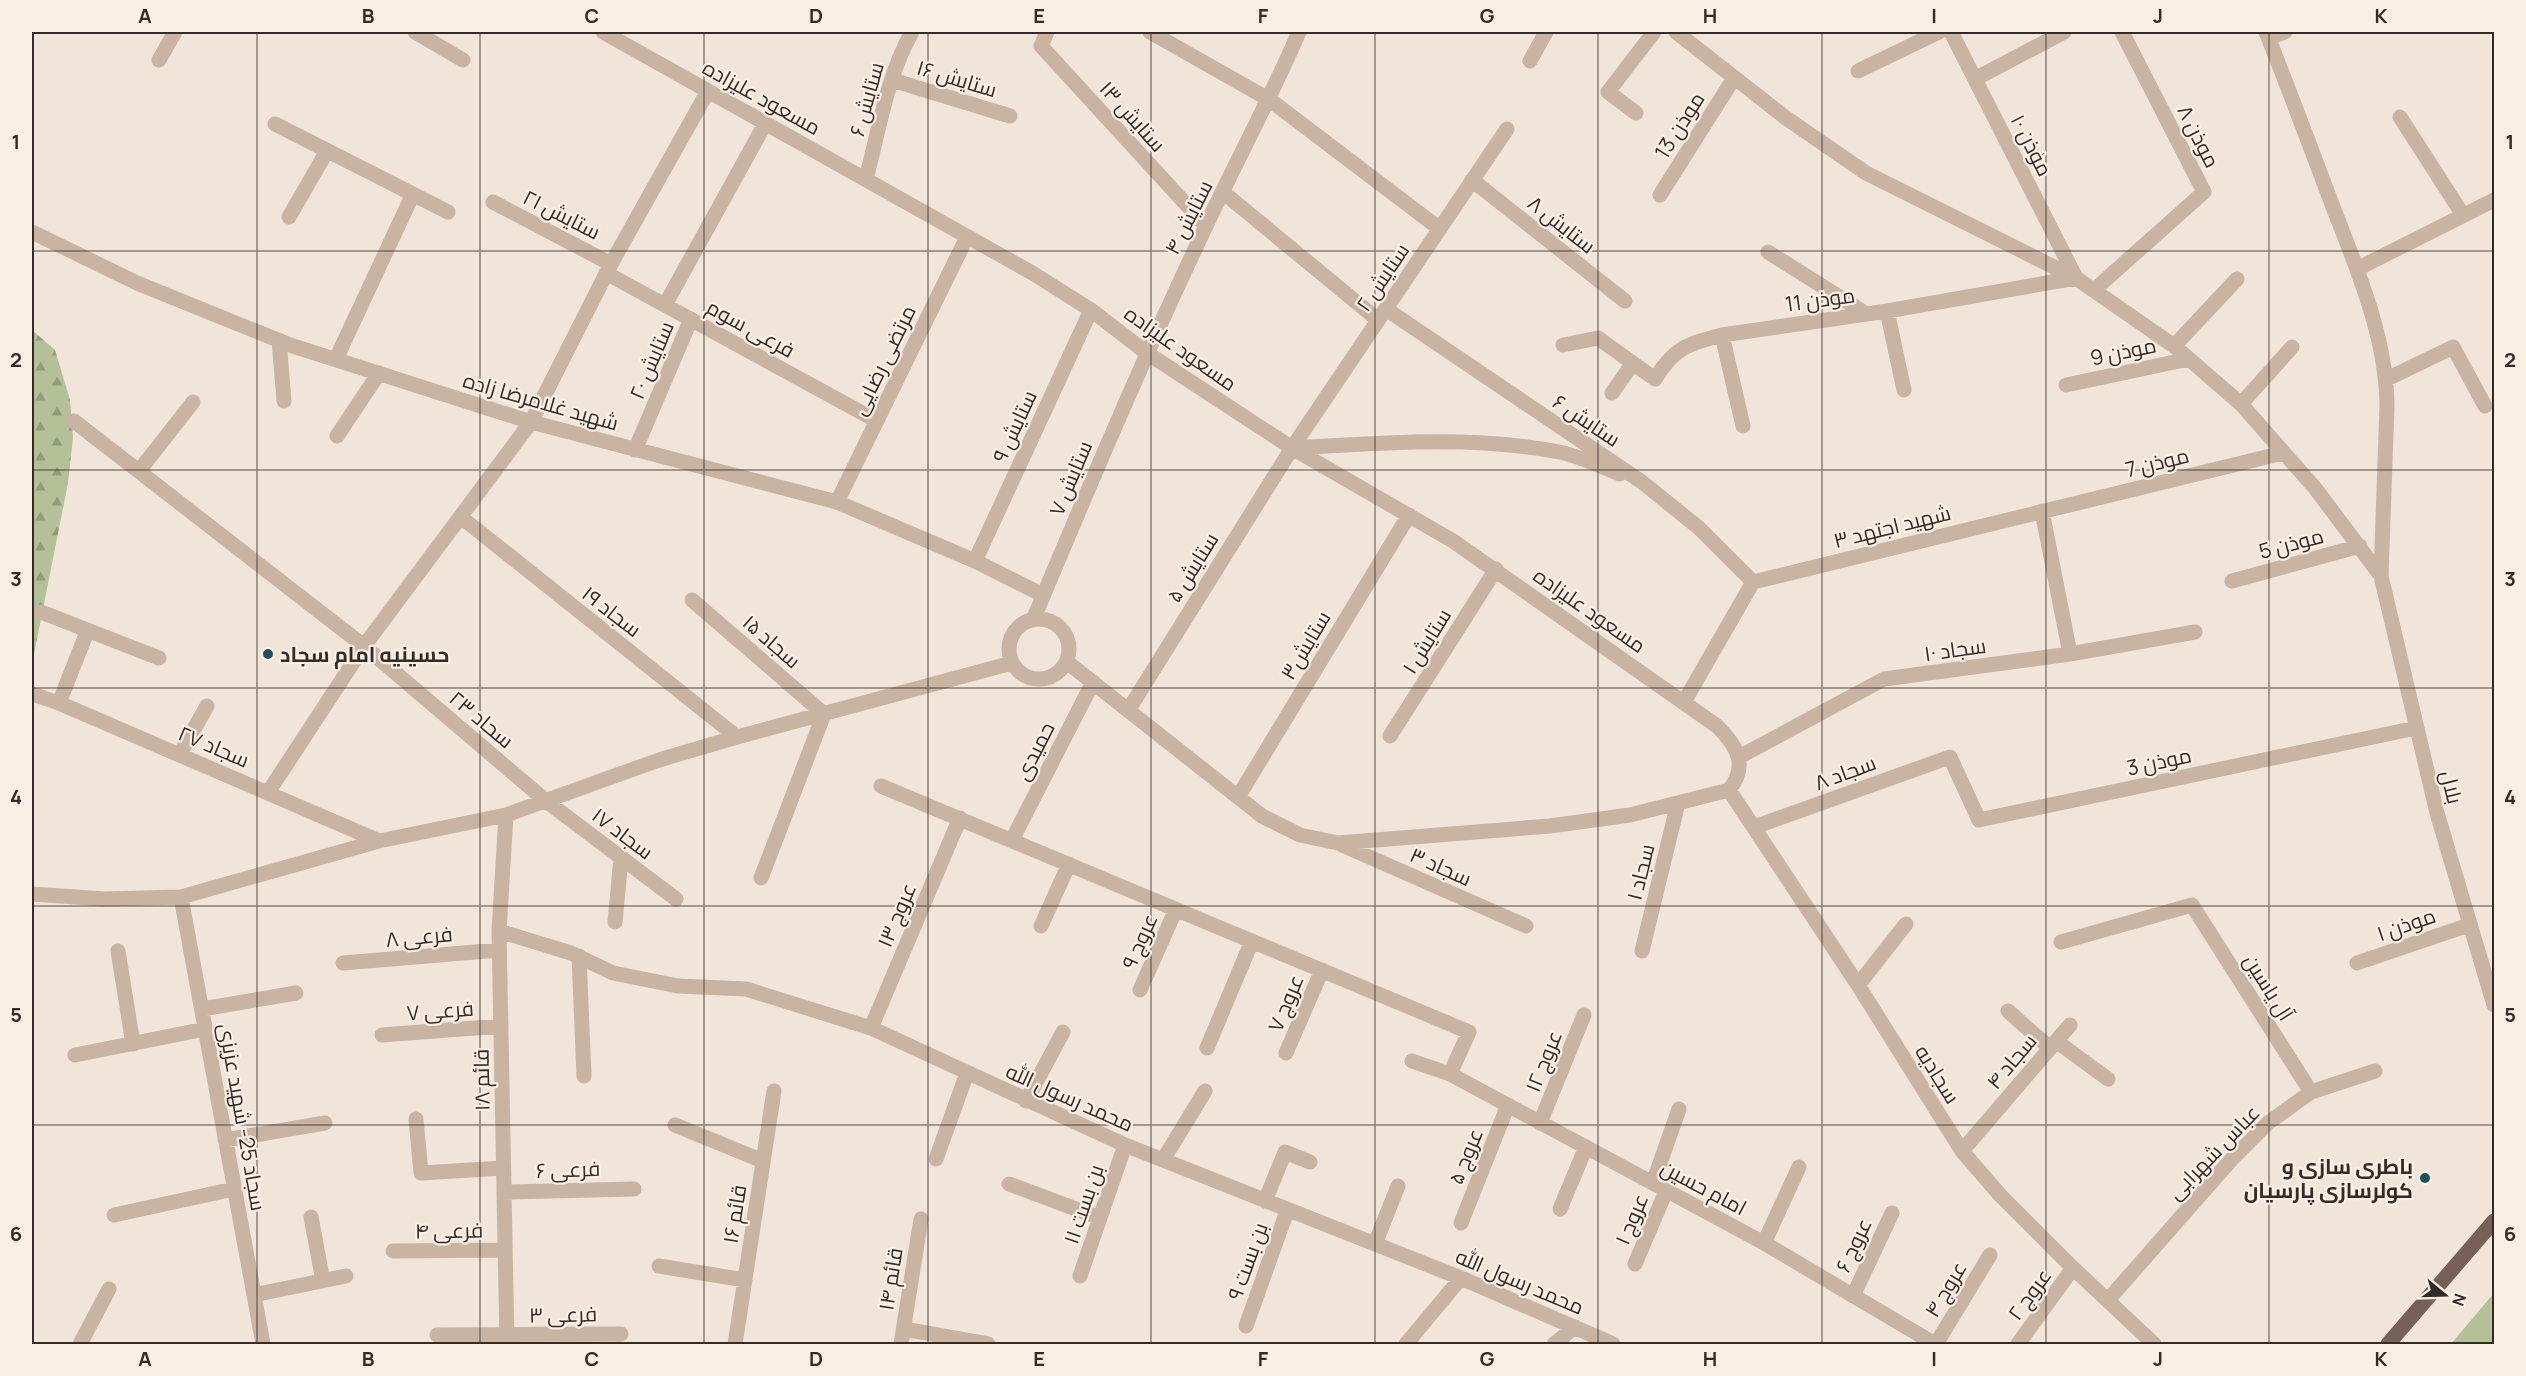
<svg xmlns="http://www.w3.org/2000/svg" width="2526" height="1376" font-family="Manrope,Cairo,sans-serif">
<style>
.forest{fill:url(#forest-firs)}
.park{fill:#b3c098}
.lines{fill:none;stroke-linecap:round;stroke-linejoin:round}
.minor{stroke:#c9b4a4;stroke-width:15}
.major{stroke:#766057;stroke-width:15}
.grid{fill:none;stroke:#342a26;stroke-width:1.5;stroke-opacity:0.55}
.poi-dot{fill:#1c5355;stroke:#f9efe4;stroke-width:2}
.labels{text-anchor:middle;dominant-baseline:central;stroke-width:4.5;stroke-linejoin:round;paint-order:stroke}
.street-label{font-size:21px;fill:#342a26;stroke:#f9efe4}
.poi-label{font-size:21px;font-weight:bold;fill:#342a26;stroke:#f9efe4;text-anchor:start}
.neatline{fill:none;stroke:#342a26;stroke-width:2}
.grid-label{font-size:20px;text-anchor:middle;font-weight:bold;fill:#342a26}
</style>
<defs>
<pattern id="forest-firs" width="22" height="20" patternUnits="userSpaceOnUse" patternTransform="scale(1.5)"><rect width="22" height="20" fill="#b3c098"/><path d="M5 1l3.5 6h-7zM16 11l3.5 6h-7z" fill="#929c7c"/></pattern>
</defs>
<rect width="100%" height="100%" fill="#f1e4d8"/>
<path class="forest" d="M 32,330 L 55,350 L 70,400 L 73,437 L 68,483 L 32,664 Z"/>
<path class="park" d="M 2494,1293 L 2494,1344 L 2451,1344 Z"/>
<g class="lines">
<path class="minor" d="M 415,32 L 463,60
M 603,32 L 1034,274 L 1091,310 L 1147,353 L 1292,448 L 1453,541 L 1717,726 C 1737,746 1749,765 1729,790 L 1630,815 L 1550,826 L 1338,843 L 1300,835 L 1262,816 L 1067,662
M 1047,32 L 1041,46 L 1206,226
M 1150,32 L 1270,100 L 1440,229
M 1676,32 L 1786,118 L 1866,173 L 2076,278 L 2174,346 L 2241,404 L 2315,488 L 2381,576
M 2266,32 C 2288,87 2309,143 2330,199 C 2355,265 2386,333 2387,405 L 2381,576 L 2437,813 L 2494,1005
M 2269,38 L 2285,32
M 159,60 L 175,32
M 1530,61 L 1546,32
M 1858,71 L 1939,32
M 1975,79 L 2064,32
M 892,80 L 1010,116
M 1636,113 L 1608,92 L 1654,32
M 2400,117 L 2463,215
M 275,124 L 448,212
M 866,179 C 879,130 887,76 912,32
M 1472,180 L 1625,301
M 1224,193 L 1378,320
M 1660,195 L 1734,78
M 493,202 L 611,264
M 289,217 L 327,151
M 32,232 L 137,283 L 290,345 L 531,422 L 837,502 L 975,561 L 1043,595
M 1768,252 L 1865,313
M 2357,269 L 2494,200
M 606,273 L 877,421
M 2094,290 L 2204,192 L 2122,32
M 665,305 L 765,124
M 1386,309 L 1642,482 L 1699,528 L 1753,582
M 1887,311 L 1904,390
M 1722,335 L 1743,426
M 279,340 L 284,401
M 1563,345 L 1598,338 L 1655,379 C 1674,348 1687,344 1722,335 L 1887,311 L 2076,278 L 1951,32
M 2174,346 L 2237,279
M 336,359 L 413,194
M 2387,379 L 2453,347 L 2485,406
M 2066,385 L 2189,359
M 1612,393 L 1633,363
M 2241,404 L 2292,347
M 74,421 L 364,646 L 546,801 L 676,899
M 337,436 L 379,373
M 1292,448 C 1379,443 1472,435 1559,452 C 1580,456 1601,467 1620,474
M 635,450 L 691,319
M 139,471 L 193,402
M 837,502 L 967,237
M 2042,511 L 2070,654
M 461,517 L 737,737
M 975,561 L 1091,310
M 2232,581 L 2360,546
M 1753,582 L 2283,453
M 692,600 L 824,714 L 761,878
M 41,612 L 159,658
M1009 649a30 30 0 1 1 60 0a30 30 0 1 1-60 0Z
M 1033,620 C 1086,494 1139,368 1197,245 C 1230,173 1268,104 1299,32
M 32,694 L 59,703 L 379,841
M 1684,702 L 1753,582
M 59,703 L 87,632
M 1129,709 L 1292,448 L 1507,129
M 1390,736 L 1496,569
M 180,754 L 207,706
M 1739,757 L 1884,679 L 2070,654 L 2195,632
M 881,786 L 1469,1032 L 1450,1074
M 1729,790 L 1858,985 L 1962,1151 L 2000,1195 L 2073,1268 L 2154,1344
M 269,791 L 364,646 L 531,422 L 611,264 L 708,91
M 1238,797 L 1409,515
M 506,815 L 499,931 L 507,1344
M 1754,827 L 1950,757 L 1979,820 L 2416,728
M 1012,840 L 1093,682
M 1342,845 L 1526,926
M 32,894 L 104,899 L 181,897 L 379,841 L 506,815 L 659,760 L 737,737 L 1012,663
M 181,897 L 263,1344
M 615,922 L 621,858
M 1041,926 L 1069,864
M 499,931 L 571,953 L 613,973 L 678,986 L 746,989 L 871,1028 L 1125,1145 L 1461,1278 L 1613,1344
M 2061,942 L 2192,905 L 2311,1092
M 118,951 L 133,1044
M 1642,951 L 1678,803
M 579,956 L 584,1076
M 343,963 L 499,950
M 2357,963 L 2469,925
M 1858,985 L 1906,924
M 1140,990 L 1176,909
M 202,1009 L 296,993
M 2008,1011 L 2050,1048
M 871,1028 L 960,818
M 382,1035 L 501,1026
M 2056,1041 L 2108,1079
M 1207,1048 L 1252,941
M 1286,1053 L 1322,970
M 75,1055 L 205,1029
M 1412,1061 L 1450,1074 L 1764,1243 L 1935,1344
M 1026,1101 L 1063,1032
M 416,1119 L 421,1173 L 503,1168
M 1540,1123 L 1584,1015
M 675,1125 L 763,1161
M 225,1140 L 325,1123
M 1962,1151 L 2070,1025
M 936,1159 L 967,1073
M 1163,1160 L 1205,1091
M 1653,1183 L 1679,1109
M 1009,1184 L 1100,1218
M 504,1192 L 634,1189
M 1265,1201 L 1285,1152 L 1310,1162
M 1560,1209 L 1586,1147
M 114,1215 L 234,1189
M 311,1217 L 323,1281
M 1461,1223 L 1508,1105
M 1764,1243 L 1799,1167
M 1375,1244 L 1398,1186
M 393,1251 L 505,1250
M 1635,1264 L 1666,1191
M 659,1266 L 745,1280
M 1080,1276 L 1125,1145
M 254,1295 L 346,1276
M 1853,1296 L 1892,1213
M 2108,1300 L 2231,1160 L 2268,1123 L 2311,1092 L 2375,1071
M 1246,1326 L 1287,1211
M 904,1329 L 988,1344
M 437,1335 L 621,1334
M 80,1344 L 109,1289
M 735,1344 L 774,1091
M 901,1344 L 921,1219
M 1406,1344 L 1461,1278
M 1554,1344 L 1575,1327
M 1936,1344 L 1990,1255
M 2018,1344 L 2073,1268"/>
<path class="major" d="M 2388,1344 L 2494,1221"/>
</g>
<path class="grid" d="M 257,32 L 257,1344M 480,32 L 480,1344M 704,32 L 704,1344M 928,32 L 928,1344M 1151,32 L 1151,1344M 1375,32 L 1375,1344M 1598,32 L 1598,1344M 1822,32 L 1822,1344M 2046,32 L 2046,1344M 2269,32 L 2269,1344M 32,251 L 2494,251M 32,470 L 2494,470M 32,688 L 2494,688M 32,906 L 2494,906M 32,1125 L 2494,1125"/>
<g class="poi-dot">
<circle cx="268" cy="654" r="6"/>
<circle cx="2425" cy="1178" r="6"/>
</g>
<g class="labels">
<g class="street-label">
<text transform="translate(957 78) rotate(17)">ستایش ۱۶</text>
<text transform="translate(762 97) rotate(29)">مسعود علیزاده</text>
<text transform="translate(866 99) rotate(-74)">ستایش ۶</text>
<text transform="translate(1133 116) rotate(48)">ستایش ۱۳</text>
<text transform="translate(1679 125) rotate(-58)">موذن 13</text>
<text transform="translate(2199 136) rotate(63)">موذن ۸</text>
<text transform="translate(2032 145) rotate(63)">موٰذن ۱۰</text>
<text transform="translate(562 214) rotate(27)">ستایش ۲۱</text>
<text transform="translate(1188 217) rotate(-63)">ستایش ۴</text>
<text transform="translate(1562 224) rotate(38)">ستایش ۸</text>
<text transform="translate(1382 277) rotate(-56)">ستایش ۲</text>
<text transform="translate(1820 299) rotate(-8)">موذن 11</text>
<text transform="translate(751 328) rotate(29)">فرعی سوم</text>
<text transform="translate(1181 348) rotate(35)">مسعود علیزاده</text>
<text transform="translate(2123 351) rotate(-12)">موذن 9</text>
<text transform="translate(651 360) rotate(-67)">ستایش ۲۰</text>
<text transform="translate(883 360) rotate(-64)">مرتضی رضایی</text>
<text transform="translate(541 401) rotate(16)">شهید غلامرضا زاده</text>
<text transform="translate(1587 420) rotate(34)">ستایش ۶</text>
<text transform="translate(1014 426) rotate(-65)">ستایش ۹</text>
<text transform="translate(2157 462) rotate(-14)">موذن 7</text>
<text transform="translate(1070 478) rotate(-67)">ستایش ۷</text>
<text transform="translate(1892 526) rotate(-14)">شهید اجتهد ۳</text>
<text transform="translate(2291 543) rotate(-15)">موذن 5</text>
<text transform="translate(1192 567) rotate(-58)">ستایش ۵</text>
<text transform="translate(1590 610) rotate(35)">مسعود علیزاده</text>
<text transform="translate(612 611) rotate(38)">سجاد ۱۹</text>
<text transform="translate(772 641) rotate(41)">سجاد ۱۵</text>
<text transform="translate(1426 641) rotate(-58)">ستایش ۱</text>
<text transform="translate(1305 645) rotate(-59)">ستایش۳</text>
<text transform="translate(1955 649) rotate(-8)">سجاد ۱۰</text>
<text transform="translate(482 719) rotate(40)">سحاد ۲۳</text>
<text transform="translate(214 746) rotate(23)">سجاد ۲۷</text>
<text transform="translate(1034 751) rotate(-63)">حمیدی</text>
<text transform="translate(2159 761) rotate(-12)">موذن 3</text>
<text transform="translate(1845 772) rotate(-20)">سجاد ۸</text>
<text transform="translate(2452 787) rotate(76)">بلال</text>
<text transform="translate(623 833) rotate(37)">سجاد ۱۷</text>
<text transform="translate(1441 866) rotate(24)">سجاد ۳</text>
<text transform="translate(1640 872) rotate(-76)">سجاد ۱</text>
<text transform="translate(896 915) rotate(-67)">عروج ۱۳</text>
<text transform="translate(2406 924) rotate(-19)">موذن ۱</text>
<text transform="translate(419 936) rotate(-5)">فرعی ۸</text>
<text transform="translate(1139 941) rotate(-66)">عروج ۹</text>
<text transform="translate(2269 987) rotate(58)">آل یاسین</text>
<text transform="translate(1285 1003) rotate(-67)">عروج ۷</text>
<text transform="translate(440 1010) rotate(-4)">فرعی ۷</text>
<text transform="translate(1543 1061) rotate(-68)">عروج ۱۲</text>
<text transform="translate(2011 1061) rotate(-50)">سجاد ۴</text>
<text transform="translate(1938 1074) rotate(58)">سجادیه</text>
<text transform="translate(481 1080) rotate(-91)">قائم ۱۸</text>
<text transform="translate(1070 1097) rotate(24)">محمد رسول الله</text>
<text transform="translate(243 1117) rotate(80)">سجاد 25- شهید عزیزی</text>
<text transform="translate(2213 1152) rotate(-46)">عباس شهرابی</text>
<text transform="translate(1465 1156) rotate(-68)">عروج ۵</text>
<text transform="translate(568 1169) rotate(-2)">فرعی ۶</text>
<text transform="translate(1704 1187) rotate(28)">امام حسین</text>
<text transform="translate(1083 1204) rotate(-71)">بن بست ۱۱</text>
<text transform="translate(734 1214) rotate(-81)">قائم ۱۶</text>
<text transform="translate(1631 1219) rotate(-67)">عروج ۱</text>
<text transform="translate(449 1230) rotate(-1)">فرعی ۴</text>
<text transform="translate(1853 1245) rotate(-65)">عروج ۶</text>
<text transform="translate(1247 1261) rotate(-70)">بن بست ۹</text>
<text transform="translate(890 1279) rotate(-81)">قائم ۱۴</text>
<text transform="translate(1520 1281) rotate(23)">محمد رسول الله</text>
<text transform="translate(1945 1289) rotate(-59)">عروج ۴</text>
<text transform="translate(2029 1294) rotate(-54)">عروج ۲</text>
<text transform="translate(563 1314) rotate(-1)">فرعی ۳</text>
</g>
<g class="poi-label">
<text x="280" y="654">حسینیه امام سجاد</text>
<text x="2413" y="1166" text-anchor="end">باطری سازی و<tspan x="2413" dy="24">کولرسازی پارسیان</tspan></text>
</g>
</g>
<rect width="2526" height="1376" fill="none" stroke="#f9efe4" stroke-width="66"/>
<g transform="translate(2445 1295) rotate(109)" stroke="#f9efe4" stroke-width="4.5" paint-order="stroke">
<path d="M0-4.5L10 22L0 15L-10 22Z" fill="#342a26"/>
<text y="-9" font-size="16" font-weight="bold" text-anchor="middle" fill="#342a26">N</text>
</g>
<rect x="33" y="33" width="2460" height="1310" class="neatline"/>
<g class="grid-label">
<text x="145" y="23">A</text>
<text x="368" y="23">B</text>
<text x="592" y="23">C</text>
<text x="816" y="23">D</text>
<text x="1039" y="23">E</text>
<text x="1263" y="23">F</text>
<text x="1487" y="23">G</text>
<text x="1710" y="23">H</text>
<text x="1934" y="23">I</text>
<text x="2158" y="23">J</text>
<text x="2381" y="23">K</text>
<text x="16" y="149">1</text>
<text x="2510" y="149">1</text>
<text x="16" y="367">2</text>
<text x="2510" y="367">2</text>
<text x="16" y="586">3</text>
<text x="2510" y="586">3</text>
<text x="16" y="804">4</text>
<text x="2510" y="804">4</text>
<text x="16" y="1022">5</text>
<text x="2510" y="1022">5</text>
<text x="16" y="1241">6</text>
<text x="2510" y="1241">6</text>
<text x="145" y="1366">A</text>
<text x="368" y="1366">B</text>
<text x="592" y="1366">C</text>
<text x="816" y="1366">D</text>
<text x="1039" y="1366">E</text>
<text x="1263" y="1366">F</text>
<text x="1487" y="1366">G</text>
<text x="1710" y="1366">H</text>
<text x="1934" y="1366">I</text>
<text x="2158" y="1366">J</text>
<text x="2381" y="1366">K</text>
</g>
</svg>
